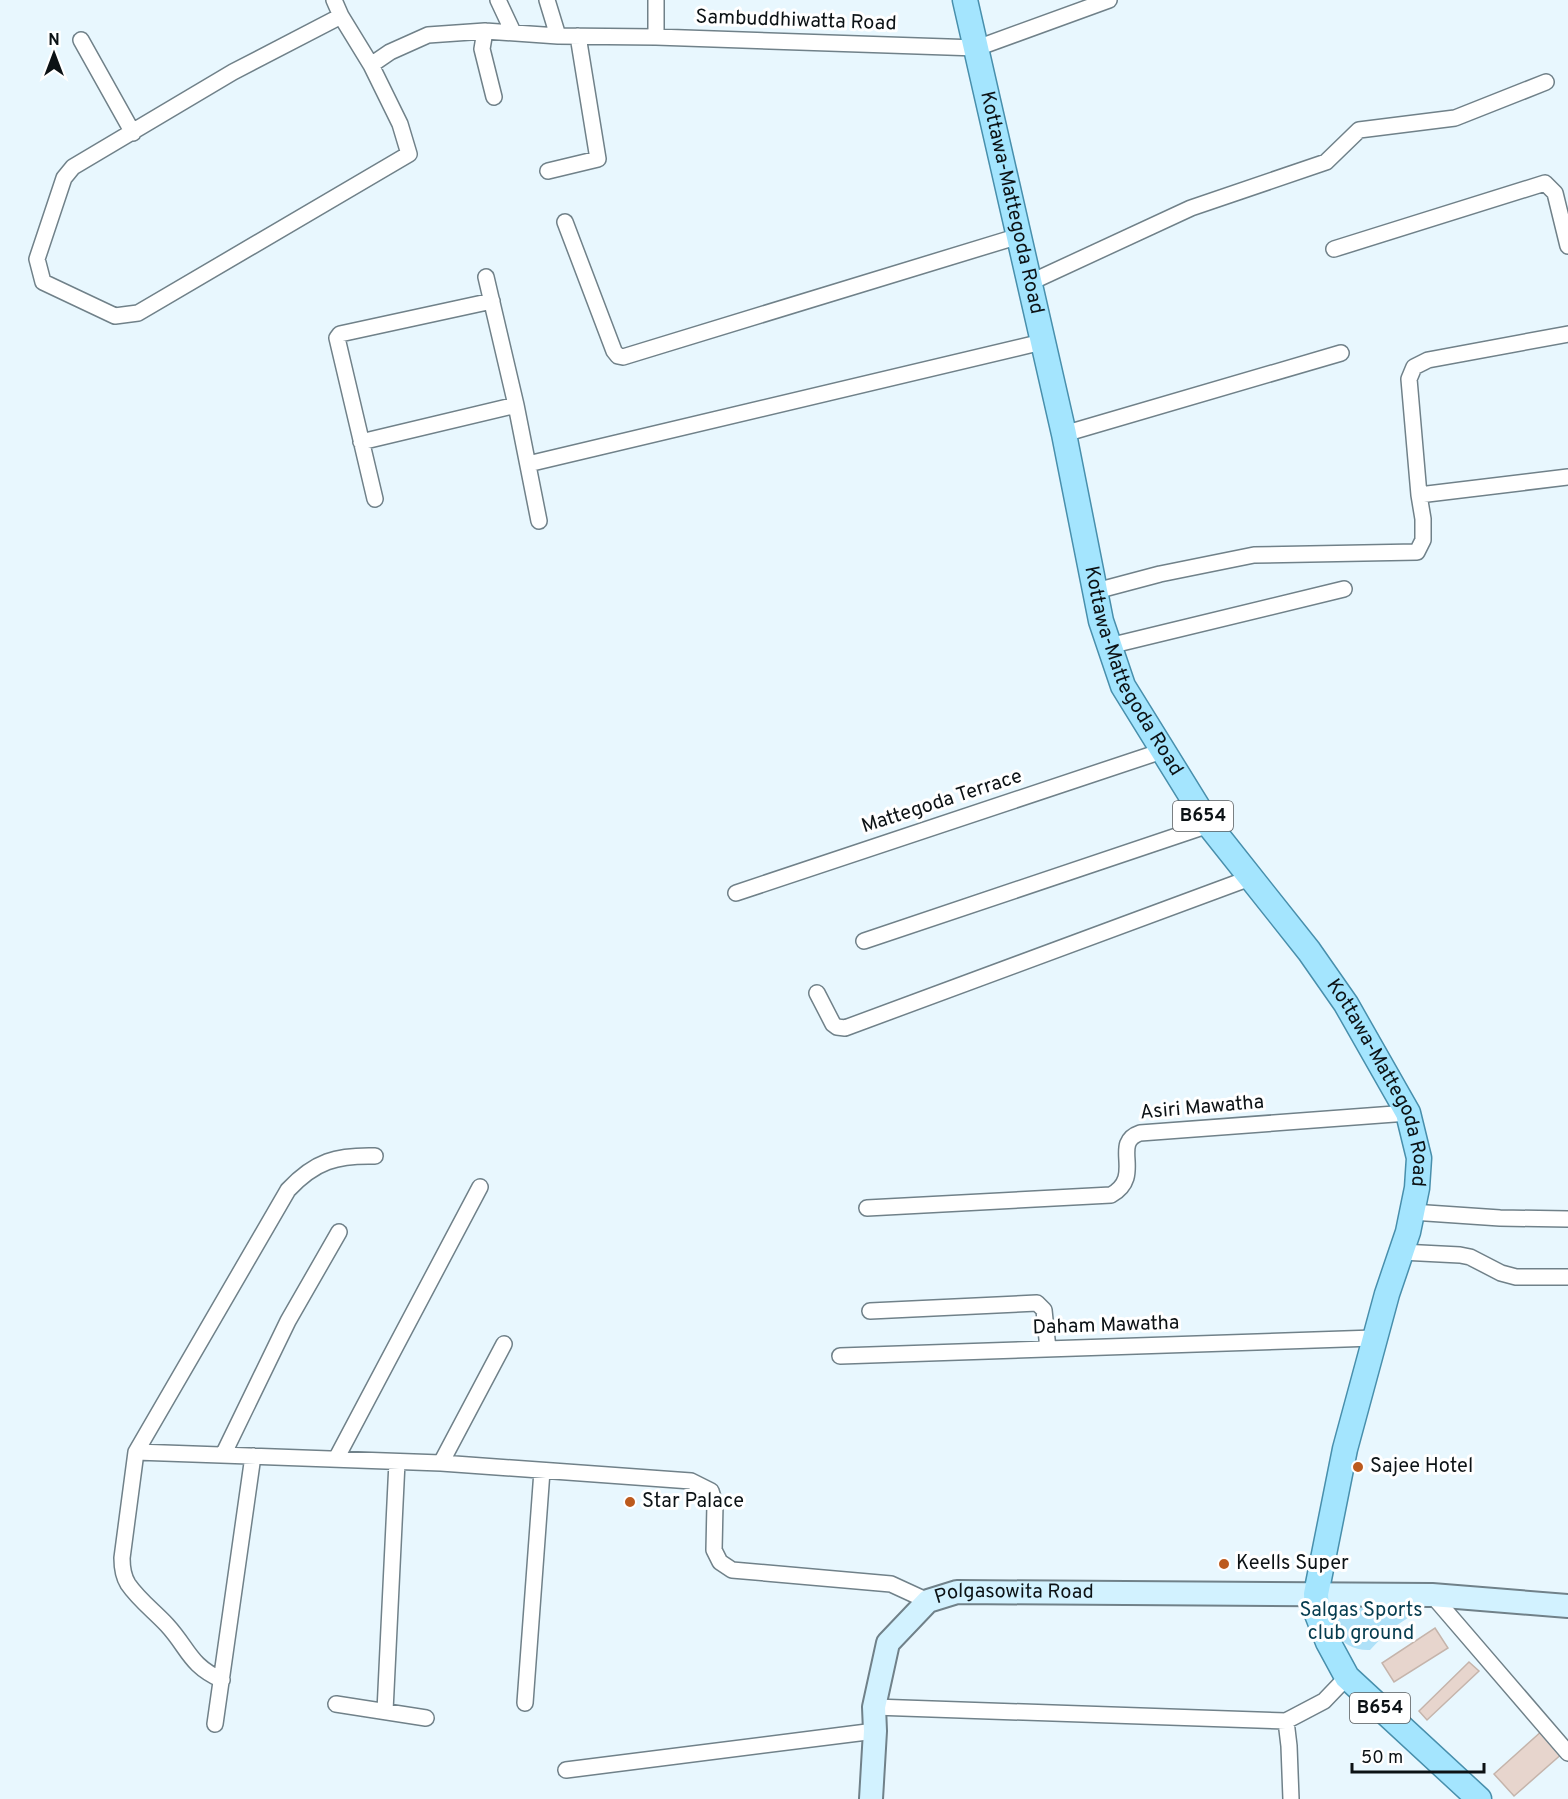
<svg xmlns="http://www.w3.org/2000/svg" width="1568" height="1799" font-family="Overpass,sans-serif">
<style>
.green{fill:#afe1f8}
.building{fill:#e7d5cd;stroke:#c5b4ab;stroke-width:1.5}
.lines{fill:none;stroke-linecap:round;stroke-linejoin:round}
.street-casing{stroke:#708189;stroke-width:18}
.secondary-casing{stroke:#708189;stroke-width:26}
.primary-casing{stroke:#488fac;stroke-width:27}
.street{stroke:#fff;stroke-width:15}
.secondary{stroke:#d2f2ff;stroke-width:22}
.primary{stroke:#a4e5fe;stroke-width:24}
.poi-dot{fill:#bc5a1d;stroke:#fff;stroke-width:2}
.labels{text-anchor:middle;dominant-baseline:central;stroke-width:6;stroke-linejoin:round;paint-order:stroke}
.shield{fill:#fff;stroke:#55595b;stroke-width:1.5}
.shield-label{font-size:18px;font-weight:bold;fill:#0c1215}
.street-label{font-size:20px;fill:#0c1215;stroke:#fff}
.poi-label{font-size:20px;fill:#0c1215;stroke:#fff;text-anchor:start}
.park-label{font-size:20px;fill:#053c4f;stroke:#fff}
</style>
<rect width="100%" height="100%" fill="#e8f7fe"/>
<path class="green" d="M 1319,1598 L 1429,1604 L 1388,1631 L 1370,1650 C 1337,1651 1330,1623 1319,1598 Z"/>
<path class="building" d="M 1435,1628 L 1448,1648 L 1394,1682 L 1382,1663 Z
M 1469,1662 L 1479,1671 L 1427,1720 L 1419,1711 Z
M 1543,1730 L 1564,1752 L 1514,1796 L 1494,1774 Z"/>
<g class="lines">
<g class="street-casing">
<path id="street" d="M 334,0 L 341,16
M 498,0 L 513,32
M 547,0 L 558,36
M 656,0 L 656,37
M 341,16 L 371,65 L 400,124 L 409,154 L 138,313 L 115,316 L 43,282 L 37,259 L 64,178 L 73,167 L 233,72 Z
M 485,31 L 482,49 L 494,97
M 81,40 L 133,133
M 371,65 L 390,52 L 428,35 L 485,31 L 558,36 L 656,37 L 977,48 L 1109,0
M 548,171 L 598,159 L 578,36
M 565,222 L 614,351 L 618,356 L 623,357 L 1019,236
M 1334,249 L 1545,183 L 1555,193 L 1568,246
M 486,277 L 516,405 L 539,521
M 1029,283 L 1191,208 L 1326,162 L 1359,130 L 1455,118 L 1546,82
M 1064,434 L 1341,353
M 361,442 L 516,405
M 528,464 L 1042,342
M 1419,495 L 1568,477
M 375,499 L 337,338 L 340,334 L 492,301
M 1096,591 L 1160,574 L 1254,555 L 1417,552 L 1423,540 L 1423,519 L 1419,495 L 1409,379 L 1414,367 L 1428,360 L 1568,334
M 1109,646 L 1344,589
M 736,893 L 1162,751
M 864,941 L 1209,825
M 817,993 L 833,1024 L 837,1027 L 845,1028 L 1250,878
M 867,1208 L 1111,1195 C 1145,1176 1110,1143 1140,1133 L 1408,1113
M 1412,1212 L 1500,1218 L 1568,1219
M 1401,1252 L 1460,1255 L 1470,1257 L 1501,1273 L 1516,1277 L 1568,1277
M 870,1311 L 1037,1303 L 1044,1310 L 1048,1349
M 840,1356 L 1374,1338
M 136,1452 L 441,1463 L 691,1481 L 711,1491 L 715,1504 L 714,1550 L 720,1562 L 732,1570 L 891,1584 L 928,1601
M 223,1455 L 288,1321 L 339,1232
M 336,1459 L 480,1187
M 441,1463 L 504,1344
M 1432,1595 L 1568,1753
M 222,1680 C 189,1665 189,1649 167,1625 C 154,1611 139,1600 128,1584 C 123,1576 122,1567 122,1558 L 136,1452 L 288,1190 C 315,1161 337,1155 375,1156
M 525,1703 L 542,1471
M 336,1704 L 426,1718
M 874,1707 L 1286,1721 L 1324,1701 L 1347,1677
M 385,1711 L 397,1462
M 1286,1721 L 1289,1746 L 1291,1799
M 215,1724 L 253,1456
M 566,1770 L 875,1731"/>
</g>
<g class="secondary-casing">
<g id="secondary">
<path id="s1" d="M 871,1799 L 875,1731 L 874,1707 L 888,1643 L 928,1601 L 957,1592 L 1432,1595 L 1568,1606"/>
</g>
</g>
<g class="primary-casing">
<g id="primary">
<path id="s2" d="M 965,0 L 1064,434 L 1101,621 L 1123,686 L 1209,825 L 1309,951 L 1346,1004 L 1408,1113 L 1419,1158 L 1417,1188 L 1408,1232 L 1387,1294 L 1345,1449 L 1316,1594 L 1317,1614 L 1328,1642 L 1347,1677 L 1479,1799"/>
</g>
</g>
<use href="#street" class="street"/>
<use href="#secondary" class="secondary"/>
<use href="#primary" class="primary"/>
</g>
<g class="poi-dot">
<circle cx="1358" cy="1467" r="6"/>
<circle cx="630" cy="1502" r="6"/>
<circle cx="1224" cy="1564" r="6"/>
</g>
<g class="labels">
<g class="shield">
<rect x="1173" y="801" width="60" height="30" rx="4.5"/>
<rect x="1350" y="1693" width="60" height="30" rx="4.5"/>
</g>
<g class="shield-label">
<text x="1203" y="816">B654</text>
<text x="1380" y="1708">B654</text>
</g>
<g class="street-label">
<text transform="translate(796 21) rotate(2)">Sambuddhiwatta Road</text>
<text stroke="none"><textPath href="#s2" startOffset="208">Kottawa-Mattegoda Road</textPath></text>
<text stroke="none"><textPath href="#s2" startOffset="694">Kottawa-Mattegoda Road</textPath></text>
<text transform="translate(942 802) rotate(-18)">Mattegoda Terrace</text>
<text stroke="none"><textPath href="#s2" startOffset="1180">Kottawa-Mattegoda Road</textPath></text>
<text transform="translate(1202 1108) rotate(-5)">Asiri Mawatha</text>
<text transform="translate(1106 1326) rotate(-2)">Daham Mawatha</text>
<text stroke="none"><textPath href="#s1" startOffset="303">Polgasowita Road</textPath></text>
</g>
<g class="poi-label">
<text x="1370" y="1467">Sajee Hotel</text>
<text x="642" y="1502">Star Palace</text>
<text x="1236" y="1564">Keells Super</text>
</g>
<g class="park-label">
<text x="1361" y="1611">Salgas Sports<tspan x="1361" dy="23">club ground</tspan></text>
</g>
</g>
<g transform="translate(54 54)" stroke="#ffffff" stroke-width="4.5" paint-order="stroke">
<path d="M0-4.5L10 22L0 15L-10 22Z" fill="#0c1215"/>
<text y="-9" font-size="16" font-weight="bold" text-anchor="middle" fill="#0c1215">N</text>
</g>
<path d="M1352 1763v9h132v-9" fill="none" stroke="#0c1215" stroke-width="3"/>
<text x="1361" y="1763" font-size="18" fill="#0c1215" stroke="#ffffff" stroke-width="4.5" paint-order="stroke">50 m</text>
</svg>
